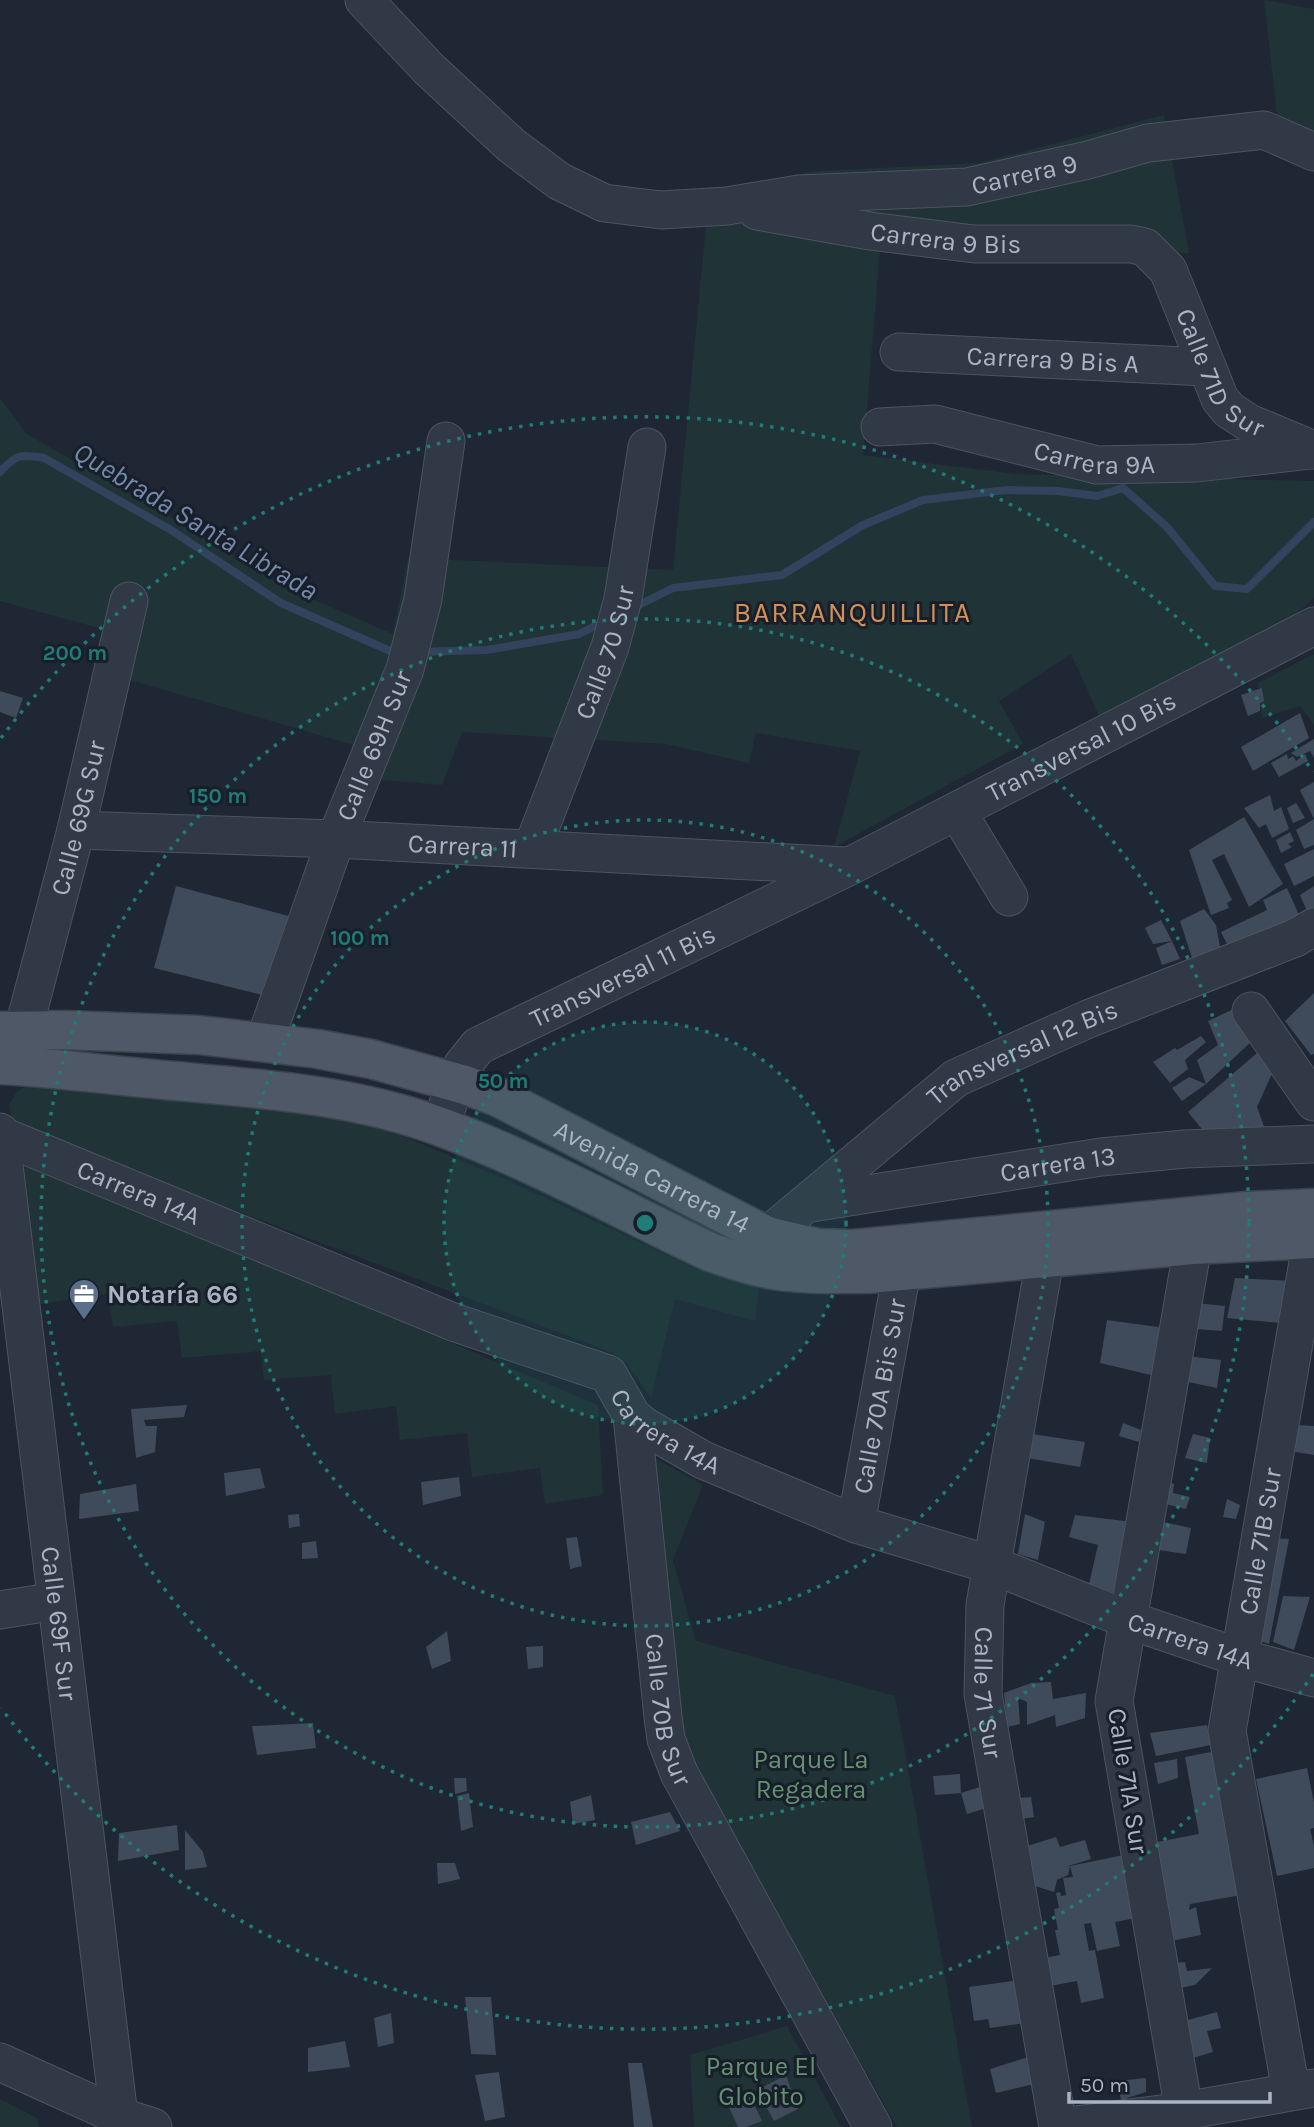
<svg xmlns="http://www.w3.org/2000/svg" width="1314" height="2127" font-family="Karla,sans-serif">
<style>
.green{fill:#203336}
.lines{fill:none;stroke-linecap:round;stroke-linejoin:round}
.stream{stroke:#32435d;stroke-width:8}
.building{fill:#3f4a5a}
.minor-casing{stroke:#4c5461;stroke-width:39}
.major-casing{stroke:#3b434f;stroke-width:41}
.minor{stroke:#323946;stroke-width:37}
.major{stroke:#4f5866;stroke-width:38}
.ring{fill:none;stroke:#1f7c76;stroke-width:3.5;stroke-dasharray:3.5 7}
.labels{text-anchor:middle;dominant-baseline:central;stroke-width:6;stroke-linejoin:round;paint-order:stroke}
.street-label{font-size:26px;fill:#abb4c3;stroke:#181f2a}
.poi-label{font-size:26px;font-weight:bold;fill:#abb4c3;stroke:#181f2a;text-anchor:start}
.park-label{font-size:26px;fill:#649370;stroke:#181f2a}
.water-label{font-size:28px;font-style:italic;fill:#748aac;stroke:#181f2a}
.neighbourhood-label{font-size:28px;letter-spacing:2px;fill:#d39057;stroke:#181f2a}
.centre{fill:#1f7c76;stroke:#181f2a;stroke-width:3.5}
.ring-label{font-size:21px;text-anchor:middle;font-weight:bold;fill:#1f7c76;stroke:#181f2a;stroke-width:6;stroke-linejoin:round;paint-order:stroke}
</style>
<rect width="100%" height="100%" fill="#1f2735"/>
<path class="green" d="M 1264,0 L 1314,9 L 1314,136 L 1277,115 Z
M 1164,115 L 1189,253 L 880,250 L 863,455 L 1016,474 L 1314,481 L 1314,598 L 1265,640 L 1100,718 L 1071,654 L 999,701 L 1023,744 L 834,847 L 860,751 L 756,733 L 749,763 L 666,744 L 462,732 L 442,785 L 347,777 L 357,746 L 120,677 L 128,636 L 0,601 L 0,398 L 27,434 L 200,534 L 282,586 L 393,634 L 408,558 L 673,570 L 709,194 L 816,171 L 979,163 Z
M 1314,654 L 1314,725 L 1300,706 L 1262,718 L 1258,683 Z
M 30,1083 L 307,1109 L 403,1136 L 511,1182 L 693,1267 L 759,1288 L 755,1321 L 675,1299 L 651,1398 L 628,1365 L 613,1353 L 12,1126 L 9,1104 L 17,1092 Z
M 17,1159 L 598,1405 L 603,1495 L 545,1504 L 540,1468 L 472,1477 L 467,1433 L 400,1440 L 396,1406 L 335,1414 L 331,1375 L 264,1380 L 261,1351 L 182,1358 L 177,1321 L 113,1327 L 108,1294 L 40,1304 Z
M 641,1450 L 703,1485 L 673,1560 L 696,1641 L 895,1696 L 972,2127 L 897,2127 L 692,1762 L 682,1737 Z
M 787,2026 L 841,2127 L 694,2127 L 690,2055 Z
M 0,2099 L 37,2118 L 39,2127 L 0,2127 Z"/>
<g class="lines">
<path class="stream" d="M 0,472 C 16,454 21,454 44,458 L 171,530 L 281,603 L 388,650 L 401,651
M 631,609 L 673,588 L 782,575 L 863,525 L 923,500 L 1006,490 L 1058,491 L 1097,496 L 1123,488 L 1167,527 L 1215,586 L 1247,589 L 1314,522
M 418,652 L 487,650 L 579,634 L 607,620"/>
</g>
<path class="building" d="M 1262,688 L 1264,701 L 1260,703 L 1260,711 L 1248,716 L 1241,695 Z
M 0,691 L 23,698 L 16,718 L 0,712 Z
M 1300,713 L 1309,738 L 1253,771 L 1241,747 Z
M 1314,739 L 1314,758 L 1310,751 L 1297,757 L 1291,753 Z
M 1287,754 L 1288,759 L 1293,756 L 1296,761 L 1305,754 L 1308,761 L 1279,777 L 1271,763 Z
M 1314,782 L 1314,845 L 1304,849 L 1296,830 L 1314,819 L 1300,790 Z
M 1270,795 L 1274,811 L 1281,807 L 1289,829 L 1272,838 L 1266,824 L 1259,828 L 1244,808 Z
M 1296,803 L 1305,818 L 1293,823 L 1287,808 Z
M 1244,817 L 1283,884 L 1249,907 L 1224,854 L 1212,860 L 1232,900 L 1227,903 L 1229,908 L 1211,915 L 1189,850 Z
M 1290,832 L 1294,841 L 1288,844 L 1292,847 L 1281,853 L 1276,840 Z
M 1314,849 L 1314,876 L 1294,886 L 1284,864 Z
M 176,886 L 296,918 L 274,998 L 154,968 Z
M 1314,886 L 1314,913 L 1309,916 L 1300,895 Z
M 1287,888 L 1303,924 L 1232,954 L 1221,932 L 1267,910 L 1263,900 Z
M 1204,909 L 1216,925 L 1221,953 L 1195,967 L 1180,921 Z
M 1161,920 L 1172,941 L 1153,944 L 1145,928 Z
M 1172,941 L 1180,959 L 1162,965 L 1156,948 Z
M 1314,993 L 1314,1054 L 1311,1055 L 1285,1021 Z
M 1236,1008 L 1253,1040 L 1206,1084 L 1197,1060 L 1218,1045 L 1208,1021 Z
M 1201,1036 L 1206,1042 L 1185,1060 L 1188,1069 L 1170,1083 L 1153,1062 L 1175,1048 L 1177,1050 Z
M 1263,1048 L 1275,1067 L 1257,1107 L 1266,1132 L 1211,1140 L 1188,1112 Z
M 1189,1077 L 1206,1084 L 1182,1101 L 1172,1088 Z
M 1235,1278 L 1293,1281 L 1281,1323 L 1227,1318 Z
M 1186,1302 L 1225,1306 L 1222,1331 L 1183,1328 Z
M 1107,1320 L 1165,1328 L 1155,1376 L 1100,1363 Z
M 1178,1355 L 1221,1360 L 1217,1388 L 1174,1379 Z
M 187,1405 L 184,1417 L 144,1420 L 146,1426 L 157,1426 L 155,1452 L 136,1458 L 131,1409 Z
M 1123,1423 L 1141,1430 L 1139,1442 L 1119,1436 Z
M 1297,1425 L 1314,1426 L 1314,1455 L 1290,1451 Z
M 1032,1434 L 1085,1442 L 1080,1467 L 1027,1458 Z
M 1193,1434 L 1210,1438 L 1207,1463 L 1185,1458 Z
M 260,1468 L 265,1488 L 226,1496 L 224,1473 Z
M 459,1477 L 461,1496 L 423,1505 L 421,1482 Z
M 1163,1480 L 1174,1484 L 1173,1493 L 1190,1497 L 1186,1509 L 1158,1502 Z
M 136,1484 L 139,1511 L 79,1519 L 80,1494 Z
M 1227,1499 L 1240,1505 L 1236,1519 L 1223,1517 Z
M 299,1514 L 300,1526 L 289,1528 L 288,1515 Z
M 1025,1514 L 1045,1522 L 1038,1560 L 1018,1554 Z
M 1075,1515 L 1133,1522 L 1117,1594 L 1089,1584 L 1098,1545 L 1069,1537 Z
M 1150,1519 L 1191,1528 L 1186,1554 L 1144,1548 Z
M 577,1537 L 582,1566 L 570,1569 L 566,1538 Z
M 1268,1538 L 1289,1539 L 1269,1644 L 1249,1637 Z
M 316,1541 L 318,1558 L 302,1559 L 302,1543 Z
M 1283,1596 L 1310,1597 L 1294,1650 L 1273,1642 Z
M 447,1631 L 451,1661 L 432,1669 L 426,1647 Z
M 543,1646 L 543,1667 L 528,1669 L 526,1647 Z
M 1051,1682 L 1053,1699 L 1086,1693 L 1085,1718 L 1056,1727 L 1055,1715 L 1027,1725 L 1027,1702 L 1018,1698 L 1020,1724 L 1007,1727 L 1004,1693 L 1031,1683 Z
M 313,1723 L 316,1748 L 257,1755 L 252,1726 Z
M 1207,1725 L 1211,1745 L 1156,1756 L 1150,1733 Z
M 1221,1750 L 1247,1894 L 1190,1904 L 1189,1910 L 1196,1907 L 1201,1935 L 1166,1942 L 1152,1843 L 1199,1834 L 1185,1757 Z
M 1177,1759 L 1178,1778 L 1158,1784 L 1154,1763 Z
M 1307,1768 L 1314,1803 L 1314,1828 L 1310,1829 L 1314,1846 L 1314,1868 L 1277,1876 L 1256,1779 Z
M 960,1774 L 961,1793 L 986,1785 L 993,1806 L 967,1814 L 961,1793 L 935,1795 L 933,1776 Z
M 454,1778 L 466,1778 L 467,1791 L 455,1794 Z
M 469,1793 L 473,1827 L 461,1831 L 457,1796 Z
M 591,1795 L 595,1820 L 573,1824 L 570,1802 Z
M 1031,1797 L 1034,1817 L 1021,1819 L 1019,1798 Z
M 670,1812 L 680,1831 L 636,1845 L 631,1822 Z
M 177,1825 L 179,1850 L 118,1861 L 119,1833 Z
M 185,1830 L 203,1852 L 207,1867 L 185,1870 Z
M 1056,1837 L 1060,1847 L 1085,1840 L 1091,1859 L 1065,1867 L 1070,1866 L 1068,1875 L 1057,1880 L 1054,1892 L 1035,1886 L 1024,1847 Z
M 1129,1854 L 1141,1917 L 1115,1922 L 1120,1946 L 1097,1951 L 1091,1923 L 1084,1924 L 1089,1951 L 1095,1950 L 1104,1998 L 1081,2003 L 1077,1981 L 1050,1986 L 1045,1958 L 1060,1955 L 1055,1930 L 1058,1930 L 1054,1909 L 1059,1908 L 1056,1893 L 1060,1892 L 1061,1896 L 1066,1895 L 1063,1878 L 1073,1877 L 1070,1866 Z
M 437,1863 L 455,1863 L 460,1879 L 438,1884 Z
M 1185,1962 L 1187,1971 L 1212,1968 L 1195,1985 L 1169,1990 L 1167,1964 Z
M 1019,1980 L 1025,2023 L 990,2028 L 988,2019 L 974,2021 L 969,1987 Z
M 465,1997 L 491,1997 L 496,2055 L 471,2054 Z
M 1217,2012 L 1221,2028 L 1207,2031 L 1213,2052 L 1180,2062 L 1170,2025 Z
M 391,2013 L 394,2043 L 378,2047 L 374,2018 Z
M 345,2041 L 350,2067 L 308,2072 L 308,2048 Z
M 1032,2056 L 1034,2084 L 996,2093 L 990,2069 Z
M 628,2063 L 642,2063 L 653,2127 L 634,2127 Z
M 499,2072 L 505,2117 L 485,2121 L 475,2075 Z
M 786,2075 L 798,2109 L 774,2121 L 757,2090 Z
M 1146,2078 L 1146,2092 L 1127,2098 L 1131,2112 L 1124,2114 L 1117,2081 Z
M 750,2096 L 762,2121 L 746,2127 L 738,2127 L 728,2105 Z"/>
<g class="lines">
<g class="minor-casing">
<g id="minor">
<path id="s1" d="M 364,0 L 429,69 L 511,145 L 559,181 L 604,203 L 661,210 L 727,206 L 799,194 L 967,187 L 1088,160 L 1148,143 L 1264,130 L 1314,152"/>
<path id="s2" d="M 757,211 L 870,231 L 974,244 L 1131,244 L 1145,247 L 1168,270 L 1220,399 L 1229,410 L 1249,423 L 1314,450"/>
<path id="s3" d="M 899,352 L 1206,367"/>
<path id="s4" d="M 880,427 L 935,424 L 1097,465 L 1197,463 L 1311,450"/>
<path d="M 957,811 L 1009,897"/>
<path id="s5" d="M 76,830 L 336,839 L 845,866"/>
<path id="s6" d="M 532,849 L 610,647 L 623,599 L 647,447"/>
<path d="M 1251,1011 L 1314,1102"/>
<path id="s7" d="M 23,1031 L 76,830 L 129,601"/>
<path id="s8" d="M 264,1043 L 336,839 L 405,669 L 423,599 L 446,441"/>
<path id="s9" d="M 440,1126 L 462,1066 L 478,1046 L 850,866 L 1314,626"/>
<path id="s10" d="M 0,1132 L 119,2116 L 125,2127"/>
<path id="s11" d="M 0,1135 L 453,1322 L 608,1374 L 632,1416 L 644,1426 L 703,1460 L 856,1524 L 992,1565 L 1129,1620 L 1238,1657 L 1314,1678"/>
<path id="s12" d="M 805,1204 L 1101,1157 L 1185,1149 L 1314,1144"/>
<path id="s13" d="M 767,1236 L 956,1078 L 1088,1019 L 1295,938 L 1314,927"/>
<path id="s14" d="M 1045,1259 L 985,1605 L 983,1694 L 1058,2127"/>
<path id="s15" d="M 632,1416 L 663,1717 L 666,1739 L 679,1773 L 873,2127"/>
<path id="s16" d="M 856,1524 L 902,1271"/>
<path d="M 0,1610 L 56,1601"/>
<path d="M 0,2062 L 119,2116 L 153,2127"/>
<path id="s17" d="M 1291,2091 L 1227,1731 L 1312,1239"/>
<path d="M 1184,2111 L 1114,1701 L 1193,1245"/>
<path d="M 1060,2127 L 1184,2111 L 1314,2088"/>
</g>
</g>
<g class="major-casing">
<g id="major">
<path id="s18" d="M 0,1031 L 65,1030 L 199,1035 L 318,1049 L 371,1059 L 465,1085 L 498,1097 L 767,1236 L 818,1248 L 853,1249 L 1247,1211 L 1314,1208"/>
<path d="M 0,1065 C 58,1068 116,1076 175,1081 C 264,1089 355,1095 441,1127 C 534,1161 621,1210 710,1252 C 731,1259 752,1267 774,1270 C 805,1275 837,1274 868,1274 L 1193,1245 L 1314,1239"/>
</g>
</g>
<use href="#minor" class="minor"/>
<use href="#major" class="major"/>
</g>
<circle cx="645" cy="1223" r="201" fill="#1f7c76" fill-opacity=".12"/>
<g class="ring">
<circle cx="645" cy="1223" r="201"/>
<circle cx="645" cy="1223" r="403"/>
<circle cx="645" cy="1223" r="604"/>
<path d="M1313 1674A806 806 0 0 1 1 1708M1 738A806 806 0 0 1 1313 772"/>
</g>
<defs>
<g id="office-pin" transform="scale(1.575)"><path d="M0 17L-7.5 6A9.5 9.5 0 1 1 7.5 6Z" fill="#5c6f8a" stroke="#181f2a"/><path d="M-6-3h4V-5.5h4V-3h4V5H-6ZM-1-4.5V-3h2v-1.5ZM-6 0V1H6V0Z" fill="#fff"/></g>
</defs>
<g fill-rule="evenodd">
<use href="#office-pin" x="84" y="1294"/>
</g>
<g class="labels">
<g class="street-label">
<text stroke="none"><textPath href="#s1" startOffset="740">Carrera 9</textPath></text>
<text stroke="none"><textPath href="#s2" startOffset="191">Carrera 9 Bis</textPath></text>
<text stroke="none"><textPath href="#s3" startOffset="154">Carrera 9 Bis A</textPath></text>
<text stroke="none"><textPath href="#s2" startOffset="541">Calle 71D Sur</textPath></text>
<text stroke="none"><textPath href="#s4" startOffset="219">Carrera 9A</textPath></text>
<text stroke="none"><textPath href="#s6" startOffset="210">Calle 70 Sur</textPath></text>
<text stroke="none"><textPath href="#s8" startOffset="317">Calle 69H Sur</textPath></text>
<text stroke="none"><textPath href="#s9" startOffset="763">Transversal 10 Bis</textPath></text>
<text stroke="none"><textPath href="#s7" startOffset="220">Calle 69G Sur</textPath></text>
<text stroke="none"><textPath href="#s5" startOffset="387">Carrera 11</textPath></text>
<text stroke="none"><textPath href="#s9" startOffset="250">Transversal 11 Bis</textPath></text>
<text stroke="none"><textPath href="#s13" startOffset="317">Transversal 12 Bis</textPath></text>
<text stroke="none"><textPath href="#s12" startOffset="256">Carrera 13</textPath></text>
<text stroke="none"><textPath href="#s18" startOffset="679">Avenida Carrera 14</textPath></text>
<text stroke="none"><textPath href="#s11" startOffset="150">Carrera 14A</textPath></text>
<text stroke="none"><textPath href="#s16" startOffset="130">Calle 70A Bis Sur</textPath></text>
<text stroke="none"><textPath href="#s11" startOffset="738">Carrera 14A</textPath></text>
<text stroke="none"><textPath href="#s17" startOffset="558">Calle 71B Sur</textPath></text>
<text stroke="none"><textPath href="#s10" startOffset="495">Calle 69F Sur</textPath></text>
<text stroke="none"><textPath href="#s11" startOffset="1306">Carrera 14A</textPath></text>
<text stroke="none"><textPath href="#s14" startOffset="439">Calle 71 Sur</textPath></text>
<text stroke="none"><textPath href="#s15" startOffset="296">Calle 70B Sur</textPath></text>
<text transform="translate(1128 1781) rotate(81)">Calle 71A Sur</text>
</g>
<g class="poi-label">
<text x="107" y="1294">Notaría 66</text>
</g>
<g class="park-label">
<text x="811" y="1759">Parque La<tspan x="811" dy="30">Regadera</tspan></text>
<text x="761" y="2066">Parque El<tspan x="761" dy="30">Globito</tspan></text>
</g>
<g class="water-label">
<text transform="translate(196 521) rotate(31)">Quebrada Santa Librada</text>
</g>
<g class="neighbourhood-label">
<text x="853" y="612">BARRANQUILLITA</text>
</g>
</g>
<circle cx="645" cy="1223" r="10" class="centre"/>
<g class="ring-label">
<text x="75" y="660">200 m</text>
<text x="218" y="803">150 m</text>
<text x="360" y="945">100 m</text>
<text x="503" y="1088">50 m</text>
</g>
<path d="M1069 2092v10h201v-10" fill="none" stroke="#abb4c3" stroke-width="3.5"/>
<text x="1080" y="2092" font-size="21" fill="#abb4c3" stroke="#181f2a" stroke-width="5" paint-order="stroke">50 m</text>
</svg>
